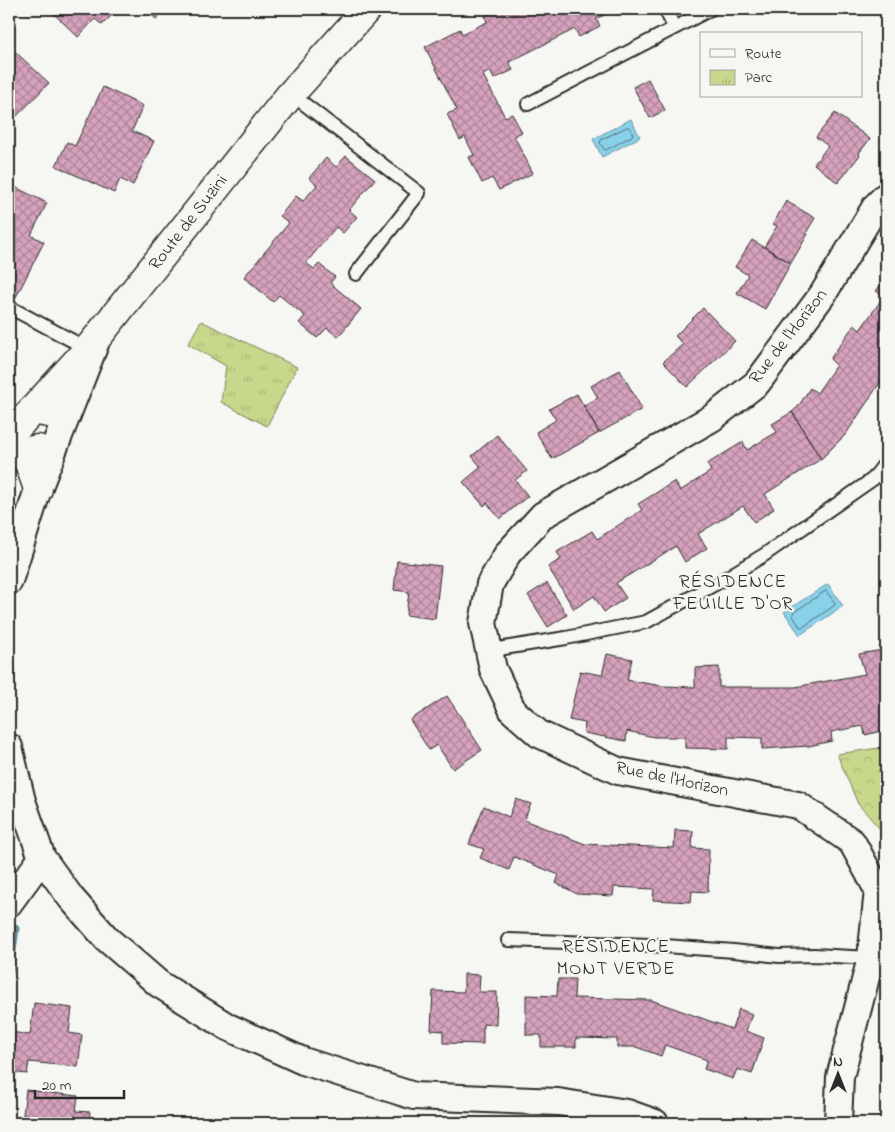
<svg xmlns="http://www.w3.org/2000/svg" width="895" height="1132" font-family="'Indie Flower',sans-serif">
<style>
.forest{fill:url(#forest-crowns);stroke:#79815b}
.park{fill:url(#park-tufts);stroke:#79815b}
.water{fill:#88d1e9;stroke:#638f9d}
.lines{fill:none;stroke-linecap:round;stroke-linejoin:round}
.shore{stroke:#506d77;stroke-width:1}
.stream{stroke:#638f9d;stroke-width:9}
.building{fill:url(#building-cross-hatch);stroke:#2b2b2b}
.service-casing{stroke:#2b2b2b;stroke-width:16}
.minor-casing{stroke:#2b2b2b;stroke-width:30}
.tertiary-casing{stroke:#2b2b2b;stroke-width:31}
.service{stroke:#f6f6f2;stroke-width:12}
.minor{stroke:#f6f6f2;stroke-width:26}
.tertiary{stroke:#f6f6f2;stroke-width:28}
.labels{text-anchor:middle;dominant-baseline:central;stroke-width:4.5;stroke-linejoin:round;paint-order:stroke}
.street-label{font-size:18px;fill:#2b2b2b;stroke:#f6f6f2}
.neighbourhood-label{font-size:19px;letter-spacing:1px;fill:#2b2b2b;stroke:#f6f6f2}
</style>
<defs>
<pattern id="forest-crowns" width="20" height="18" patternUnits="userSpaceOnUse" patternTransform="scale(1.25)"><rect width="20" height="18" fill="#c7d78b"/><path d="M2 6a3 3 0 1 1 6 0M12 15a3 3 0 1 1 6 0" fill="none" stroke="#abb978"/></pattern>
<pattern id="park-tufts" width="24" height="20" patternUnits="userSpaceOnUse" patternTransform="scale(1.25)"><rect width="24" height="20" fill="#c7d78b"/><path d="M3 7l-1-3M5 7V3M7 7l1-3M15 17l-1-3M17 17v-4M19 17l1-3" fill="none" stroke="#abb978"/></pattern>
<pattern id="building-cross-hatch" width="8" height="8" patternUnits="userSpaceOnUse" patternTransform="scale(1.25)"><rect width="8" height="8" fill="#d6a2bd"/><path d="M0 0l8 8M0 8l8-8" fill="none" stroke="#ae849a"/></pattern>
</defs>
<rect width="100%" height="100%" fill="#f6f6f2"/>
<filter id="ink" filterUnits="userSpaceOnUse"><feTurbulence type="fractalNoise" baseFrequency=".02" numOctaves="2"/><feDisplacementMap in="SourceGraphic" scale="10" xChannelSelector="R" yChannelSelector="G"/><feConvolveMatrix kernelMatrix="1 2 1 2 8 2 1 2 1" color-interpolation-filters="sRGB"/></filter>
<g filter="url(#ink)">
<path class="forest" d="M 886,747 L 886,836 L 858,804 L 837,754 Z"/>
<path class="park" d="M 201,321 L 297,367 L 267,426 L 221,402 L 226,366 L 188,344 Z"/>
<path class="water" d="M 631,119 L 640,137 L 602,157 L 593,139 Z
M 828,584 L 843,606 L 800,635 L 784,612 Z"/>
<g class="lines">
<path class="shore" d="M 627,127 L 629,127 L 633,134 L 632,136 L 606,150 L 604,149 L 600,143 L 601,140 Z
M 826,591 L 835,603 L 835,605 L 803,627 L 800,627 L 793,616 L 793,613 Z"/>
<path class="stream" d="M 9,970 L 15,929"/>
</g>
<path class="building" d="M 49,9 L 118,9 L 102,25 L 95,19 L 78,37 Z
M 145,9 L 165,9 L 156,19 Z
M 500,9 L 515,9 L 516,11 L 521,9 L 617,9 L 596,19 L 600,26 L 579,37 L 575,29 L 509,62 L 513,70 L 494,79 L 490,71 L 483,75 L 505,117 L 512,114 L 522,132 L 514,136 L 533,173 L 499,190 L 492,178 L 482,183 L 469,157 L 474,155 L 465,137 L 460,140 L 447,114 L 457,110 L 425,47 L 460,29 L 462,34 L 487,22 L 485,16 Z
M 9,46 L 49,83 L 15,118 L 9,112 Z
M 648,79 L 665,110 L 650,118 L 633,87 Z
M 103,87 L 143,106 L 132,131 L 154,141 L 133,185 L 120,179 L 114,193 L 56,166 L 67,142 L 75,146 Z
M 835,113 L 870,139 L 859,153 L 860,155 L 838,183 L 814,164 L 828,146 L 816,137 Z
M 346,156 L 375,179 L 349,210 L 357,217 L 343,233 L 336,227 L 306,263 L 314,269 L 319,264 L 335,277 L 330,283 L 361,309 L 338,337 L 327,328 L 317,338 L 299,323 L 305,316 L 279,295 L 273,302 L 244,277 L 289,223 L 280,216 L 296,196 L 303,201 L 317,185 L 309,178 L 326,158 L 336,167 Z
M 9,184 L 47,203 L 31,235 L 44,242 L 16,297 L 9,293 Z
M 786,201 L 815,218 L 806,233 L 808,234 L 791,263 L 764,247 L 777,226 L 773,224 Z
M 752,240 L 791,263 L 765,309 L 737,293 L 748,275 L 735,267 Z
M 886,278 L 886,384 L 881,381 L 846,434 L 821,459 L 792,412 L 798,407 L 810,388 L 817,393 L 836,365 L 830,359 L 854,325 L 860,330 L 884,296 L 876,291 Z
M 703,308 L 735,341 L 687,387 L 663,362 L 683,344 L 675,336 Z
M 620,370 L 642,409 L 599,433 L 584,406 L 598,398 L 591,386 Z
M 577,394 L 599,433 L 552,459 L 536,432 L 556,420 L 549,409 Z
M 792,412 L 821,459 L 765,494 L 774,509 L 754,522 L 743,506 L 698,534 L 707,548 L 685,562 L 676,546 L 616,583 L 626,598 L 604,612 L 594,596 L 574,609 L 548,567 L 561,559 L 557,552 L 592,531 L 597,539 L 642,510 L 638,504 L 675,481 L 680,491 L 711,471 L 707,464 L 743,442 L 747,450 L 777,432 L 772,424 Z
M 497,435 L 527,471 L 515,480 L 528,496 L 500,519 L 487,503 L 484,506 L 463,482 L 481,467 L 472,456 Z
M 397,561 L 441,566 L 435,619 L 406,615 L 409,592 L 394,590 Z
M 547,583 L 567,615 L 548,627 L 528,595 Z
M 883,650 L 886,664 L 886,730 L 865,735 L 863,726 L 831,732 L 832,741 L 809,746 L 762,749 L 762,738 L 728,737 L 728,749 L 685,748 L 685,737 L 654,737 L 627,731 L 626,741 L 584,733 L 585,723 L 569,720 L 580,671 L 602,675 L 607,654 L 632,659 L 627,680 L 662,686 L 695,687 L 695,668 L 719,667 L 719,687 L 795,687 L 865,674 L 859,654 Z
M 447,696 L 482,750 L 453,769 L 437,745 L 429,750 L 410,720 Z
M 516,799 L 531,804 L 524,820 L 585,844 L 674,848 L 675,830 L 693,831 L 692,848 L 709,849 L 708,892 L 692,891 L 691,902 L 653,900 L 654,889 L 614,887 L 613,896 L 577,894 L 556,883 L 559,875 L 514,857 L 509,870 L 480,858 L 484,849 L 469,844 L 484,806 L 509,817 Z
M 464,974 L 480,975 L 479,992 L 497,992 L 496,1025 L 483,1024 L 483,1044 L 443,1043 L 443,1031 L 431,1030 L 433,991 L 464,992 Z
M 558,979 L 575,979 L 574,998 L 651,1000 L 732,1029 L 739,1009 L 752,1014 L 746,1031 L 764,1038 L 752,1074 L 737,1069 L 733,1079 L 704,1069 L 707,1060 L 665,1045 L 661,1056 L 636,1047 L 617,1047 L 617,1039 L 576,1038 L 576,1047 L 541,1047 L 541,1035 L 526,1035 L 526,995 L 557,996 Z
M 34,1003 L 72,1008 L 69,1033 L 82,1035 L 78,1067 L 29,1062 L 27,1074 L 10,1072 L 12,1063 L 9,1063 L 9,1046 L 11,1032 L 30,1035 Z
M 26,1090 L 78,1096 L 76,1111 L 90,1112 L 89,1123 L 22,1123 Z"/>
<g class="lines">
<g class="service-casing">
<path id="service" d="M 665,9 L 674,27
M 290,95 L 303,103 L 419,193 L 356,274
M 528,104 L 711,9
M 9,307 L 88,349
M 490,653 L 504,648 L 566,638 L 646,622 L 726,578 L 764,555 L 873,479 L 886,462
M 508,940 L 651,945 L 734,951 L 779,956 L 814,955 L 871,958"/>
</g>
<g class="minor-casing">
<path id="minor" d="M 9,581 L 38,489 L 95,344
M 9,747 L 22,801 L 42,858 L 71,898 L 107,939 L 159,984 L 228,1027 L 303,1061 L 414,1096 L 558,1102 L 627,1113 L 655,1123
M 9,903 L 42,858
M 838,1123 L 840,1077 L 871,958 L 878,890 L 852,842 L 798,805 L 618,771 L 539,734 L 513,711 L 493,669 L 483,623 L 490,584 L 508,553 L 543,515 L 712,418 L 757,383 L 823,294 L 876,206 L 886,196"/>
</g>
<g class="tertiary-casing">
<path id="tertiary" d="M 32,410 L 65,416
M 9,436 L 88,349 L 290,95 L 367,9
M 22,453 L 29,463 L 38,489
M 9,455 L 38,449 L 50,457"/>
</g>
<use href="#service" class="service"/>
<use href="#minor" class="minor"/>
<use href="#tertiary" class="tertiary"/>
</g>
</g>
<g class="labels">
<g class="street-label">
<text transform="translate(189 223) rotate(-52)">Route de Suzini</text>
<text transform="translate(789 337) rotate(-52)">Rue de l'Horizon</text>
<text transform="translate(672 780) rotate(12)">Rue de l'Horizon</text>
</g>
<g class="neighbourhood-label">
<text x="733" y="582">RÉSIDENCE<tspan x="733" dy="22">FEUILLE D'OR</tspan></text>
<text x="616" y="947">RÉSIDENCE<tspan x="616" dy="22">MONT VERDE</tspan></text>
</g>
</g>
<rect width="895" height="1132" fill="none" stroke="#f6f6f2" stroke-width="30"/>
<rect x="15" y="15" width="865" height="1102" fill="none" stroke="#2b2b2b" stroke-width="2" filter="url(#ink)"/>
<rect x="700" y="32" width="162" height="65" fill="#f6f6f2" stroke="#a5a5a2"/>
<rect x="710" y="49" width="25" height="8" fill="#f6f6f2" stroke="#a5a5a2"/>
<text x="745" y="58" font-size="15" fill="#2b2b2b">Route</text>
<rect x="710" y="70" width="25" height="15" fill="url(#park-tufts)" stroke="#a5a5a2"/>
<text x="745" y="82" font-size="15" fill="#2b2b2b">Parc</text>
<g transform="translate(838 1074)" stroke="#f6f6f2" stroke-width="4" paint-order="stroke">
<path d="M0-4L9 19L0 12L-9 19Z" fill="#2b2b2b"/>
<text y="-8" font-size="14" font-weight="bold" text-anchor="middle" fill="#2b2b2b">N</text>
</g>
<path d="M35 1090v8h89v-8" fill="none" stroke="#2b2b2b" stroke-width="2.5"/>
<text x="42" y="1090" font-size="15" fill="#2b2b2b" stroke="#f6f6f2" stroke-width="4" paint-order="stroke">20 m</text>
</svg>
